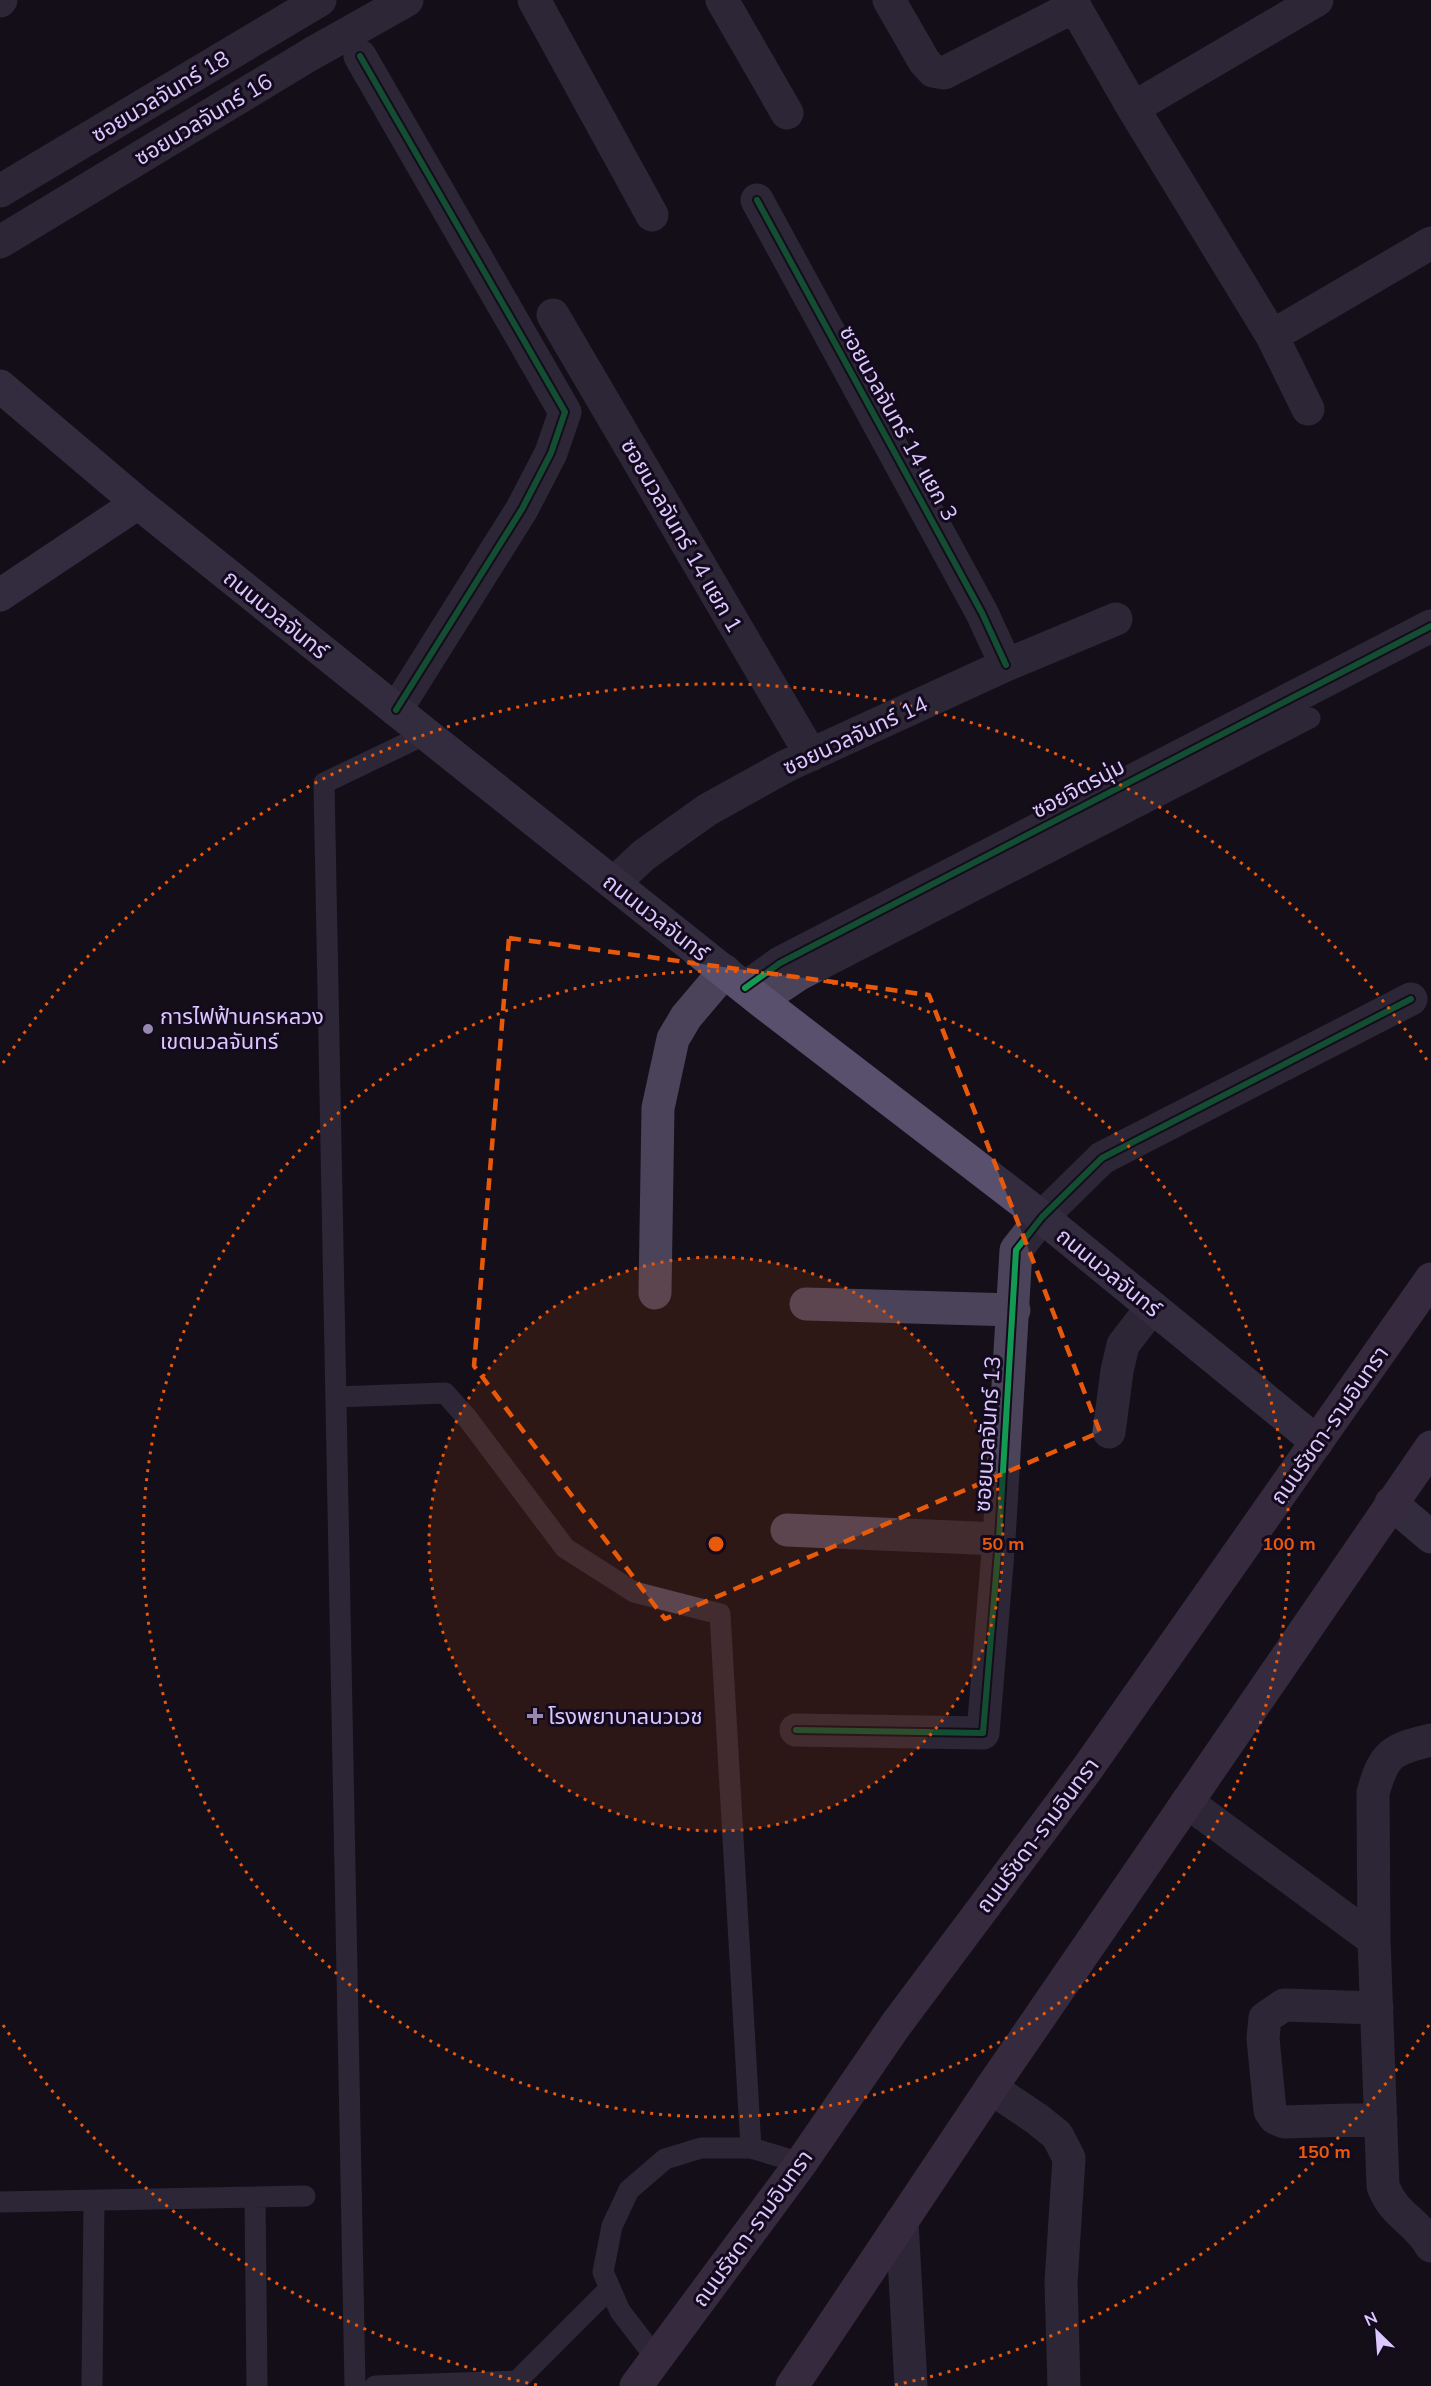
<svg xmlns="http://www.w3.org/2000/svg" width="1431" height="2386" font-family="Mulish,'Noto Sans Thai',sans-serif">
<style>
.lines{fill:none;stroke-linecap:round;stroke-linejoin:round}
.lane{stroke:#4a435a;stroke-width:21}
.street{stroke:#4a435a;stroke-width:33}
.secondary{stroke:#59506e;stroke-width:33}
.primary{stroke:#604c6c;stroke-width:33}
.cycleway-casing{stroke:#130b1d;stroke-width:10}
.cycleway{stroke:#139951;stroke-width:6}
.marked{fill:none;stroke:#e8590c;stroke-width:4.5;stroke-dasharray:12 8;stroke-linejoin:round}
.ring{fill:none;stroke:#e8590c;stroke-width:3;stroke-dasharray:3 6}
.poi-dot{fill:#9687ae;stroke:#130b1d;stroke-width:2}
.labels{text-anchor:middle;dominant-baseline:central;stroke-width:6;stroke-linejoin:round;paint-order:stroke}
.street-label{font-size:22px;fill:#dcc7ff;stroke:#130b1d}
.poi-label{font-size:22px;fill:#dcc7ff;stroke:#130b1d;text-anchor:start}
.centre{fill:#e8590c;stroke:#130b1d;stroke-width:3}
.ring-label{font-size:18px;text-anchor:middle;font-weight:bold;fill:#e8590c;stroke:#130b1d;stroke-width:6;stroke-linejoin:round;paint-order:stroke}
</style>
<rect width="100%" height="100%" fill="#140f19"/>
<g class="lines">
<path class="lane" d="M 765,1004 L 801,980 L 1310,718
M 336,1397 L 445,1393 L 468,1419 L 565,1548 L 634,1592 L 720,1614 L 751,2148
M 255,2197 L 257,2386
M 0,2202 L 305,2196
M 656,2358 L 620,2311 L 603,2272 L 612,2226 L 629,2190 L 665,2159 L 701,2148 L 751,2148 L 801,2163
M 92,2386 L 94,2200
M 355,2386 L 324,783 L 426,734
M 375,2386 L 517,2381 L 610,2288"/>
<path class="street" d="M 534,0 L 652,215
M 722,0 L 787,113
M 889,0 L 924,61 L 933,71 L 944,73 L 1075,6
M 1071,0 L 1133,108 L 1272,336 L 1308,409
M 0,1 L 1,0
M 360,56 L 565,412 L 551,453 L 522,509 L 396,710
M 1133,108 L 1317,0
M 0,191 L 320,0
M 757,200 L 982,613 L 1006,665
M 0,242 L 311,54 L 407,0
M 553,315 L 811,755
M 1272,336 L 1431,243
M 614,883 L 644,855 L 707,810 L 788,765 L 1006,665 L 1116,619
M 745,988 L 780,963 L 1431,626
M 655,1293 L 658,1108 L 673,1039 L 686,1017 L 725,971
M 806,1304 L 1014,1310
M 1109,1432 L 1117,1371 L 1123,1345 L 1152,1307
M 787,1530 L 999,1539
M 796,1730 L 983,1733 L 999,1539 L 1016,1250 L 1042,1217 L 1102,1158 L 1411,999
M 1187,1802 L 1374,1940 L 1373,1793 C 1384,1753 1392,1749 1431,1740
M 1374,1940 L 1383,2186 C 1394,2216 1416,2220 1431,2246
M 1377,2008 L 1284,2005 L 1265,2018 L 1263,2038 L 1270,2111 L 1275,2118 L 1284,2122 L 1381,2119
M 991,2088 L 1037,2119 L 1057,2135 L 1069,2158 L 1061,2282 L 1064,2386
M 902,2221 L 911,2386"/>
<path class="secondary" d="M 0,386 L 138,503 L 426,734 L 765,1004 L 1042,1217 L 1317,1442
M 0,595 L 138,503
M 1391,1503 L 1431,1537"/>
<path class="primary" d="M 636,2386 L 801,2163 L 895,2026 L 1087,1769 L 1431,1279
M 792,2386 L 991,2088 L 1431,1447"/>
<g class="cycleway-casing">
<path id="cycleway" d="M 360,56 L 565,412 L 551,453 L 522,509 L 396,710
M 757,200 L 982,613 L 1006,665
M 745,988 L 780,963 L 1431,626
M 796,1730 L 983,1733 L 999,1539 L 1016,1250 L 1042,1217 L 1102,1158 L 1411,999"/>
</g>
<use href="#cycleway" class="cycleway"/>
</g>
<path d="M0 0H1431V2386H0ZM 509,938 L 929,995 L 1100,1432 L 665,1619 L 474,1366 Z" fill="#140f19" fill-opacity=".55" fill-rule="evenodd"/>
<path class="marked" d="M 509,938 L 929,995 L 1100,1432 L 665,1619 L 474,1366 Z"/>
<circle cx="716" cy="1544" r="287" fill="#e8590c" fill-opacity=".12"/>
<g class="ring">
<circle cx="716" cy="1544" r="287"/>
<circle cx="716" cy="1544" r="573"/>
<path d="M1429 2025A860 860 0 0 1 895 2385M537 2385A860 860 0 0 1 3 2025M3 1063A860 860 0 0 1 1429 1063"/>
</g>
<g class="poi-dot">
<circle cx="148" cy="1029" r="6"/>
<path d="M532 1707h6v6h6v6h-6v6h-6v-6h-6v-6h6z"/>
</g>
<g class="labels">
<g class="street-label">
<text transform="translate(160 96) rotate(-31)">ซอยนวลจันทร์ 18</text>
<text transform="translate(203 119) rotate(-31)">ซอยนวลจันทร์ 16</text>
<text transform="translate(899 423) rotate(61)">ซอยนวลจันทร์ 14 แยก 3</text>
<text transform="translate(682 535) rotate(60)">ซอยนวลจันทร์ 14 แยก 1</text>
<text transform="translate(276 614) rotate(39)">ถนนนวลจันทร์</text>
<text transform="translate(855 735) rotate(-25)">ซอยนวลจันทร์ 14</text>
<text transform="translate(1078 788) rotate(-28)">ซอยจิตรนุ่ม</text>
<text transform="translate(656 917) rotate(38)">ถนนนวลจันทร์</text>
<text transform="translate(1109 1272) rotate(39)">ถนนนวลจันทร์</text>
<text transform="translate(1329 1425) rotate(-55)">ถนนรัชดา-รามอินทรา</text>
<text transform="translate(987 1434) rotate(-86)">ซอยนวลจันทร์ 13</text>
<text transform="translate(1037 1835) rotate(-53)">ถนนรัชดา-รามอินทรา</text>
<text transform="translate(752 2228) rotate(-54)">ถนนรัชดา-รามอินทรา</text>
</g>
<g class="poi-label">
<text x="160" y="1016">การไฟฟ้านครหลวง<tspan x="160" dy="25">เขตนวลจันทร์</tspan></text>
<text x="548" y="1716">โรงพยาบาลนวเวช</text>
</g>
</g>
<circle cx="716" cy="1544" r="9" class="centre"/>
<g class="ring-label">
<text x="1003" y="1550">50 m</text>
<text x="1289" y="1550">100 m</text>
<text x="1324" y="2158">150 m</text>
</g>
<g transform="translate(1377 2332) rotate(335)" stroke="#130b1d" stroke-width="4.5" paint-order="stroke">
<path d="M0-4.5L10 22L0 15L-10 22Z" fill="#dcc7ff"/>
<text y="-9" font-size="16" font-weight="bold" text-anchor="middle" fill="#dcc7ff">N</text>
</g>
</svg>
